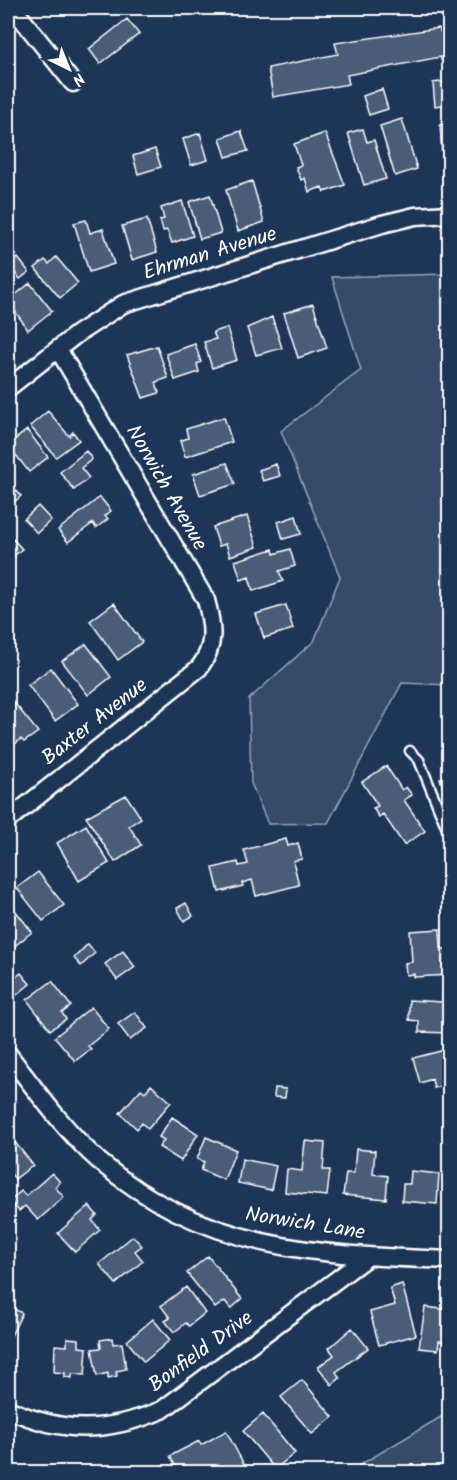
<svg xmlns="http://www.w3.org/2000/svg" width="457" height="1480" font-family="Kalam,sans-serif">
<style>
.green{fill:#364b69;stroke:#9aa5b4;stroke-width:1.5}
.building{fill:#4a5d79;stroke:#fff;stroke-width:1.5}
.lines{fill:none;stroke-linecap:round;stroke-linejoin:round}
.lane-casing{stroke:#fff;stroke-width:13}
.street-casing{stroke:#fff;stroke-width:21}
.lane{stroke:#1d3557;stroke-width:8}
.street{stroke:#1d3557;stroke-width:16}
.labels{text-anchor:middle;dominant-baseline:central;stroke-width:5;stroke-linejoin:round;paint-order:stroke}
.street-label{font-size:21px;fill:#fff;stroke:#1d3557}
</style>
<rect width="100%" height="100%" fill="#1d3557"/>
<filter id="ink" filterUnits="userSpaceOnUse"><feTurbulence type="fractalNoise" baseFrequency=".0167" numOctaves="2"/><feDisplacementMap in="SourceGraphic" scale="12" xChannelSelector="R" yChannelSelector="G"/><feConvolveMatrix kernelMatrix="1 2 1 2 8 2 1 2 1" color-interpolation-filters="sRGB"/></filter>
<g filter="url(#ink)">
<path class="green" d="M 449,274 L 449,685 L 402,683 L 328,823 L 268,824 L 251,783 L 249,699 L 314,641 L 340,577 L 281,431 L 361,370 L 332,277 Z
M 444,1415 L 449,1421 L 449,1472 L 348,1472 Z"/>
<path class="building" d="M 127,19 L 139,34 L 100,64 L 89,49 Z
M 439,28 L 443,38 L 450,37 L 450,67 L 445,68 L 440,57 L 347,75 L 349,84 L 273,97 L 268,68 L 338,54 L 335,43 Z
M 447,81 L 448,104 L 435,106 L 433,83 Z
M 382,89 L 388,109 L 369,115 L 363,96 Z
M 402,119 L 417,169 L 395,176 L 380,126 Z
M 450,124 L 450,167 L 443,168 L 440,125 Z
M 363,129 L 367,142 L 374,140 L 386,179 L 364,185 L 348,133 Z
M 241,131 L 248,151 L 226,157 L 220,138 Z
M 200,133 L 208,160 L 191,165 L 183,139 Z
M 325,133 L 345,185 L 324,192 L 322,187 L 309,192 L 305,178 L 301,180 L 296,167 L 301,165 L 294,144 Z
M 155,149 L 161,167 L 138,174 L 133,156 Z
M 252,181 L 264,222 L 238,231 L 226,190 Z
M 210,195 L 221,233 L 200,239 L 189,202 Z
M 182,201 L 193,236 L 172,243 L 167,230 L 163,231 L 160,220 L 164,219 L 161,208 Z
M 147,219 L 157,252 L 132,260 L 122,226 Z
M 86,220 L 90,233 L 103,229 L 114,264 L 89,272 L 74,223 Z
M 8,246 L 15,256 L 8,262 Z
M 56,257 L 78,283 L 60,298 L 35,268 L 45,260 L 49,264 Z
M 18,258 L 29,272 L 20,279 L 9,265 Z
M 30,283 L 52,311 L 28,330 L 8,301 Z
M 313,304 L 327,348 L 298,358 L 284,313 Z
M 272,317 L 282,348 L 256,355 L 247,328 Z
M 227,328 L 237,360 L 212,368 L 204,342 L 216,339 L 213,332 Z
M 195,344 L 201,362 L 197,364 L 199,372 L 175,380 L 166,354 Z
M 157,346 L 168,378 L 156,382 L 159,393 L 143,398 L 127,355 Z
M 48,411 L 69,436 L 73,432 L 79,440 L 56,457 L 30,426 Z
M 224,417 L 232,442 L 185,457 L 180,441 L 188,438 L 186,429 Z
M 27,430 L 48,457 L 29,472 L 8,445 Z
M 86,451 L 92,459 L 81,468 L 89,478 L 74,490 L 60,472 Z
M 227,463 L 235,484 L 200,495 L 193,474 Z
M 276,464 L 280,476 L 263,481 L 259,470 Z
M 8,481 L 21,496 L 8,508 Z
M 100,497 L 111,511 L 105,516 L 108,519 L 96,528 L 93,523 L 68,542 L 58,530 Z
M 38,506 L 51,520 L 37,533 L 24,519 Z
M 247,516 L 257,547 L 230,556 L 226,544 L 219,546 L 213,527 Z
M 296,516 L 301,534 L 283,539 L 278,522 Z
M 13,539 L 22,549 L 8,561 L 8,544 Z
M 273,549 L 274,554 L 290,549 L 295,566 L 279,571 L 283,581 L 253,591 L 249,577 L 241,580 L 235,561 Z
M 114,603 L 142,642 L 118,660 L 90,621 Z
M 286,605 L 293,629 L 264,638 L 256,614 Z
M 86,644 L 111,677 L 88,695 L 62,661 Z
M 51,668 L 78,704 L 55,721 L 28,685 Z
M 12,700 L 38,732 L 24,742 L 21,739 L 8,750 L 8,704 Z
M 386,766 L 402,790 L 406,787 L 412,795 L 404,800 L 425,831 L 404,845 L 383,814 L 379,817 L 373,808 L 378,806 L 362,782 Z
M 450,776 L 450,811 L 440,778 Z
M 126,795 L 141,818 L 129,826 L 141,845 L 115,862 L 86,817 Z
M 86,825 L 109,863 L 79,881 L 57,843 Z
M 286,839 L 288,846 L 298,843 L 302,859 L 293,861 L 299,885 L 256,896 L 252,880 L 242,883 L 243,886 L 219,892 L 213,868 L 238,862 L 239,866 L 248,864 L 244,850 Z
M 38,872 L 64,905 L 43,921 L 17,888 Z
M 8,901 L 32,932 L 11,949 L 8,945 Z
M 186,903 L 193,916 L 184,921 L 177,908 Z
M 440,929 L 441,948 L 450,951 L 450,975 L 414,977 L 414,974 L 406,975 L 405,963 L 412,962 L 410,931 Z
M 88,944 L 95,953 L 81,966 L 74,958 Z
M 123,951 L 135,967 L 117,980 L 105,964 Z
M 21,973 L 30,984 L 13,998 L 8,991 L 8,983 Z
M 52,981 L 71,1006 L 62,1013 L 66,1019 L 50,1030 L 27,1000 Z
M 443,987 L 450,987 L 450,1033 L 419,1032 L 419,1021 L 409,1020 L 409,1000 L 442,1002 Z
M 91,1007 L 109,1029 L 88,1046 L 91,1049 L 75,1061 L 55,1037 Z
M 135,1012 L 147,1028 L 130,1040 L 118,1024 Z
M 441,1051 L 443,1057 L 450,1055 L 450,1084 L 434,1088 L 432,1079 L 420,1083 L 413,1058 Z
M 151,1085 L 171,1102 L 148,1129 L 142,1123 L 137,1129 L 120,1113 L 141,1089 L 145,1092 Z
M 275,1088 L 286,1089 L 285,1098 L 274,1097 Z
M 172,1117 L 198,1134 L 181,1161 L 159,1147 L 164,1140 L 159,1137 Z
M 10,1136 L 33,1165 L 15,1179 L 8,1170 L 8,1138 Z
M 206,1137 L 236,1150 L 224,1180 L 201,1170 L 204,1162 L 197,1159 Z
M 305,1141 L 325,1143 L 323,1170 L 330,1170 L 327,1196 L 285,1192 L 287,1169 L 302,1171 Z
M 356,1149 L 375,1151 L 373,1174 L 388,1176 L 386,1199 L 343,1195 L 346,1173 L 354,1173 Z
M 242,1159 L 276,1166 L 271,1190 L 238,1183 Z
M 411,1171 L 439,1174 L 437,1204 L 402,1201 L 403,1184 L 410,1184 Z
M 52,1173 L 60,1182 L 55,1187 L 64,1197 L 38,1220 L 25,1206 L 19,1211 L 10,1201 L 21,1191 L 26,1196 Z
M 89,1206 L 97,1215 L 92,1220 L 100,1230 L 75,1252 L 58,1233 Z
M 133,1236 L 142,1246 L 135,1251 L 143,1261 L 116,1284 L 99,1264 Z
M 208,1256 L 242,1299 L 231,1309 L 225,1301 L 215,1308 L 187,1273 Z
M 402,1284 L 416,1335 L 379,1345 L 370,1312 L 395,1305 L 390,1288 Z
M 186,1287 L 205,1313 L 189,1326 L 186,1323 L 174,1332 L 165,1321 L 170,1318 L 161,1306 Z
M 8,1306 L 22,1313 L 8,1342 Z
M 425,1307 L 450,1310 L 450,1343 L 439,1341 L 438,1350 L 419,1348 Z
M 153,1319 L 170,1340 L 144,1362 L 127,1341 Z
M 352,1328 L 368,1348 L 336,1372 L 340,1378 L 332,1385 L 318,1367 L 334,1355 L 329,1348 Z
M 67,1338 L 79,1339 L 79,1347 L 87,1348 L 85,1375 L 72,1374 L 72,1378 L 65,1377 L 65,1373 L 54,1372 L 55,1345 L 67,1346 Z
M 112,1338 L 113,1344 L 122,1343 L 126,1369 L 116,1371 L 117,1376 L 108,1378 L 108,1373 L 97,1376 L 92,1349 L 101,1348 L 100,1340 Z
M 302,1380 L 333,1417 L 312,1434 L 281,1397 Z
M 263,1414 L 295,1453 L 275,1469 L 243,1431 Z
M 226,1431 L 248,1472 L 179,1472 L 170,1456 L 199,1441 L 201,1445 Z
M 157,1466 L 158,1472 L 137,1472 L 137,1469 Z"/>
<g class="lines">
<g class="lane-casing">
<path id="lane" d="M 410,751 L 419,760 L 450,836"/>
</g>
<g class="street-casing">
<path id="street" d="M 13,8 L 73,83
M 8,388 L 77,334 L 123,304 L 382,224 L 415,216 L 450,214
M 8,820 L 199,668 C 216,646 213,626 206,600 L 58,349
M 8,1054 C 36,1090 64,1130 99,1161 C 204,1251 318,1255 450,1260
M 8,1409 C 63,1434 106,1433 162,1410 L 367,1257"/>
</g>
<use href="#lane" class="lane"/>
<use href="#street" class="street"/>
</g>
</g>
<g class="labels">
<g class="street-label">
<text transform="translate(210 254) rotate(-17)">Ehrman Avenue</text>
<text transform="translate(166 488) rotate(60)">Norwich Avenue</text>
<text transform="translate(95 722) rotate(-38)">Baxter Avenue</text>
<text transform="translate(305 1224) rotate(9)">Norwich Lane</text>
<text transform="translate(201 1352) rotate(-36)">Bonfield Drive</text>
</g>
</g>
<rect width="457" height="1480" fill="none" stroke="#1d3557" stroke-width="30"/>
<rect x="15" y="15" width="427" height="1450" fill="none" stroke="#fff" stroke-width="2" filter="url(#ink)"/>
<g transform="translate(69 69) rotate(137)" stroke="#1d3557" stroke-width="4.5" paint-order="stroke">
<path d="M0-4.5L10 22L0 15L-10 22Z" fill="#ffffff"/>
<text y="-9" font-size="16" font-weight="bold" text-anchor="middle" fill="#ffffff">N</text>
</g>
</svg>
